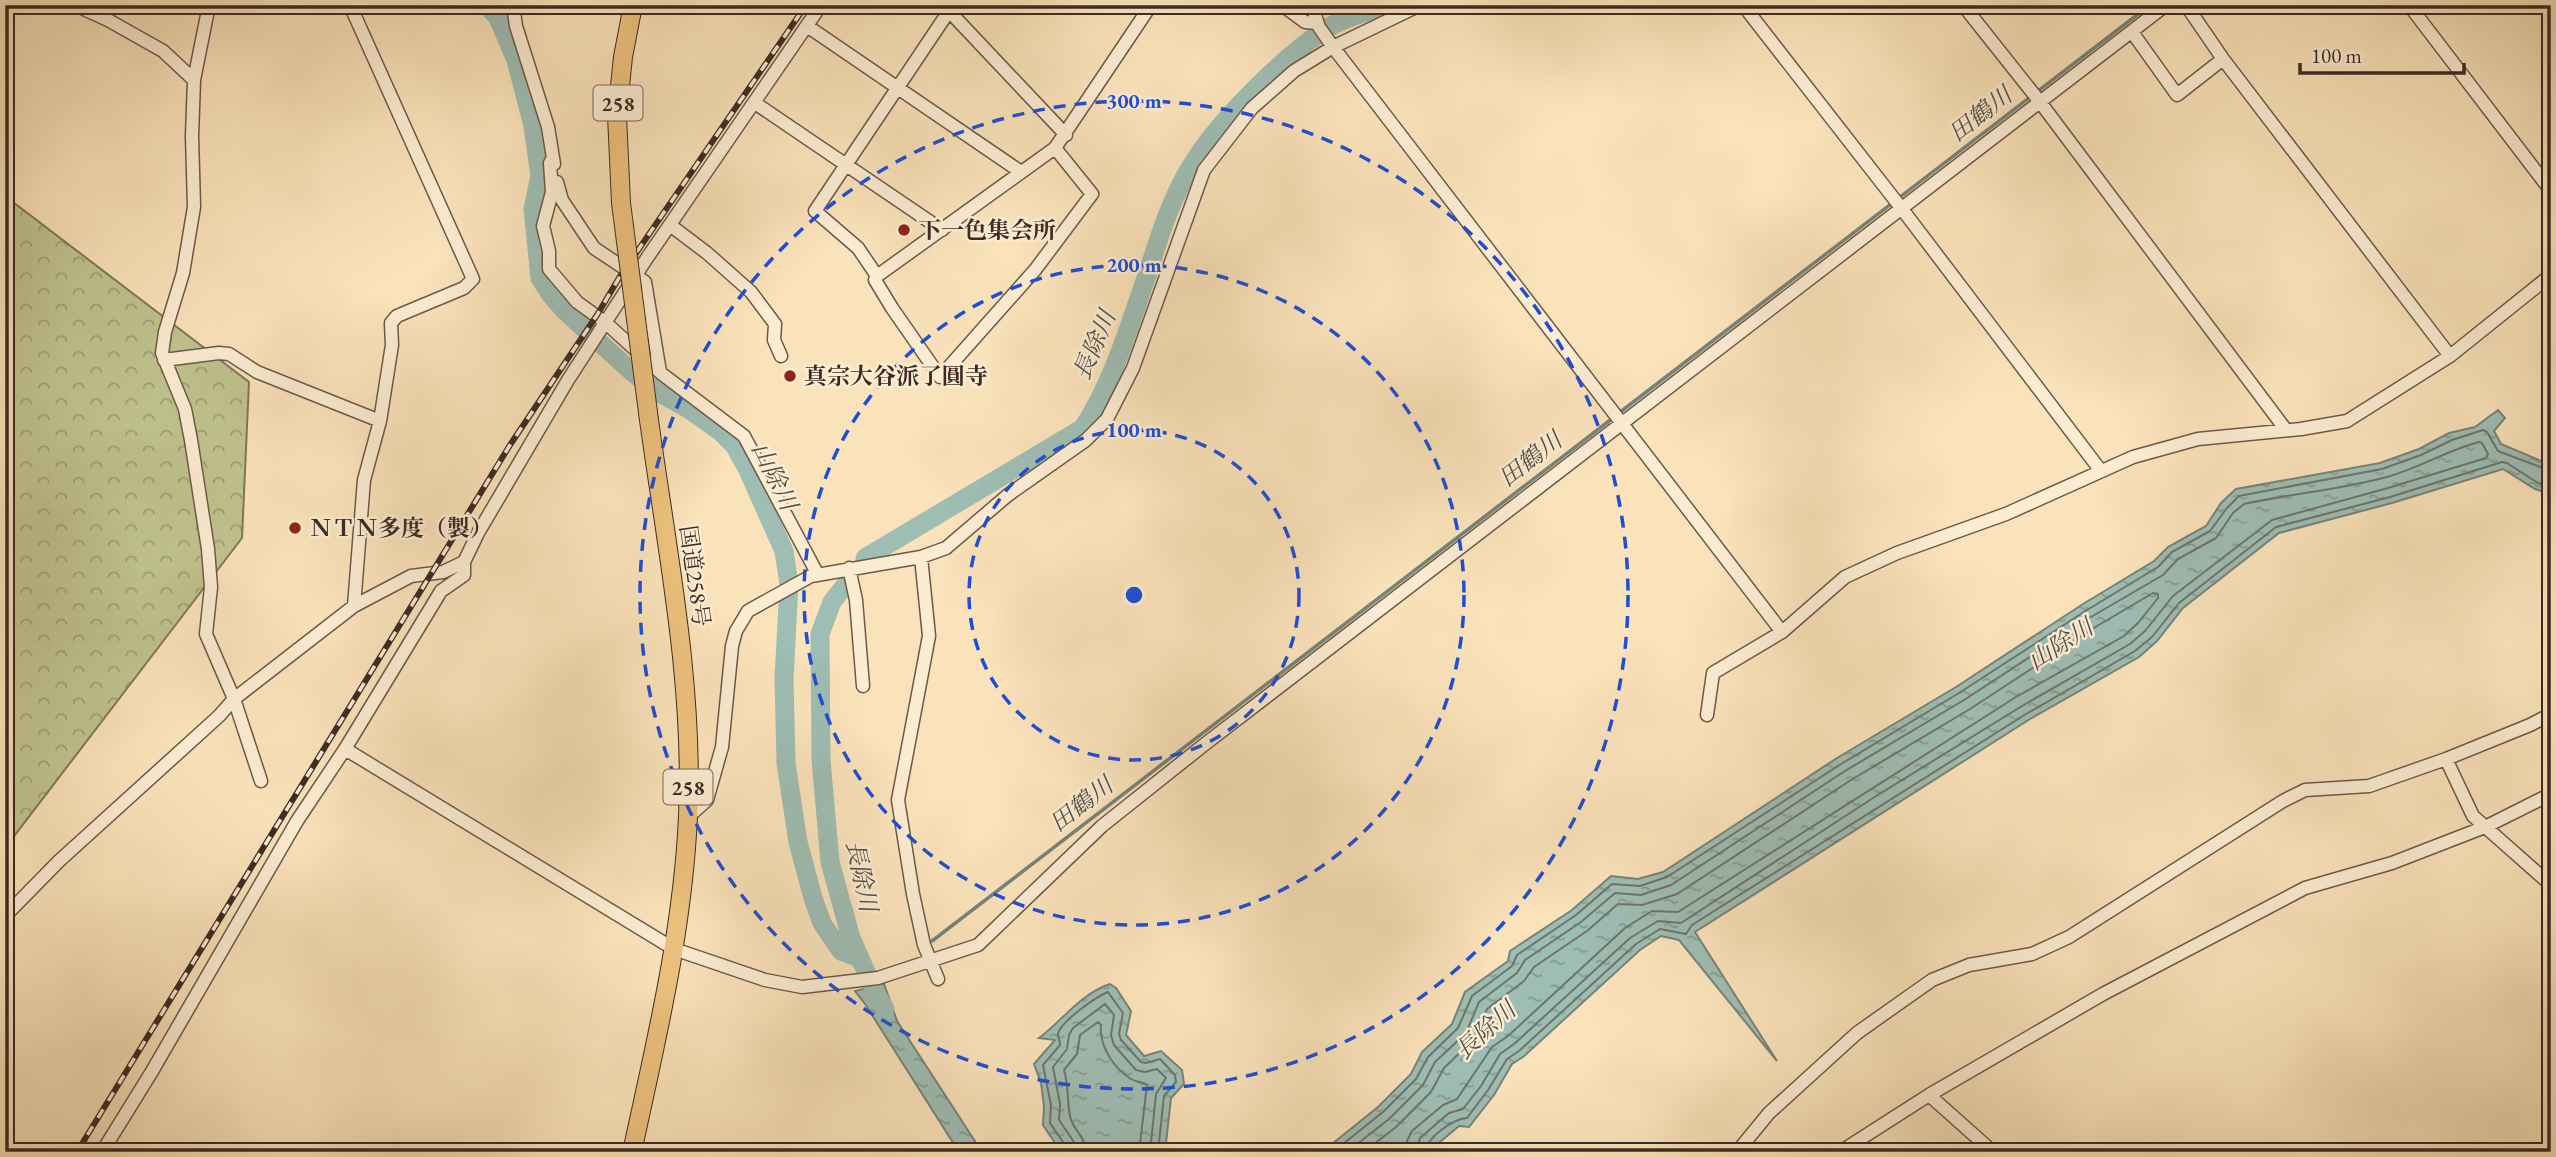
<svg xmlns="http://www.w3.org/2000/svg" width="2556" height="1157" font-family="'EB Garamond','Noto Serif JP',serif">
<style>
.forest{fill:url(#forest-crowns);stroke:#7e7759;stroke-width:2}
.water{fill:url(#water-ripples);stroke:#77837a;stroke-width:2}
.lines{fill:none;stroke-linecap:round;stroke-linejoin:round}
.shore{stroke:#6d746c;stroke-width:2}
.stream{stroke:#77837a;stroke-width:3.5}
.river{stroke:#9ebdb3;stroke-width:19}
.minor-casing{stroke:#6c594a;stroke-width:15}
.highway-casing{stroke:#3c2b24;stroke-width:20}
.minor{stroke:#fcecd2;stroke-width:12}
.highway{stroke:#edc17d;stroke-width:18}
.rail-casing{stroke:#3c2b24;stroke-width:6}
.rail{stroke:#fcecd2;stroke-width:3.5;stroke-dasharray:10;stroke-linecap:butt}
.highway-bridge-casing{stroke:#3c2b24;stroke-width:20;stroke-linecap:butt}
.highway-bridge{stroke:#edc17d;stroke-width:18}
.ring{fill:none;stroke:#1d4ed8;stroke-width:3.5;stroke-dasharray:12 9}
.poi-dot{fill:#8f2418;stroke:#fcecd2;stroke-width:2.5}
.labels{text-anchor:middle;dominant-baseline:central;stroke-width:5;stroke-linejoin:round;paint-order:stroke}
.shield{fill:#fcecd2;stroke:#766558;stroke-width:2}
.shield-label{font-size:21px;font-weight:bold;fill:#3c2b24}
.poi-label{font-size:23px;font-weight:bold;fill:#3c2b24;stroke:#fcecd2;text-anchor:start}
.street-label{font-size:23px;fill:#3c2b24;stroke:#fcecd2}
.water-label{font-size:24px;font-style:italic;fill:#545048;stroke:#fcecd2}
.centre{fill:#1d4ed8;stroke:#fcecd2;stroke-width:3.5}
.ring-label{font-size:21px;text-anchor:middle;font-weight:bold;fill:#1d4ed8;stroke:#fcecd2;stroke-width:5;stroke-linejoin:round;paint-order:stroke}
</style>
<defs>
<pattern id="forest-crowns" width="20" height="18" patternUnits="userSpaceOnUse" patternTransform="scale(1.75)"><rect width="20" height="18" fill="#c0c38e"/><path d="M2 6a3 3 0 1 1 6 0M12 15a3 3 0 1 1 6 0" fill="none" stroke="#9d9f74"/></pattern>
<pattern id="water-ripples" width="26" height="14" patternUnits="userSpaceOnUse" patternTransform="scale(1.75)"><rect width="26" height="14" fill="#9ebdb3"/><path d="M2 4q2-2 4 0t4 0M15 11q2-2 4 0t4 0" fill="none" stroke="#829a91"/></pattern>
</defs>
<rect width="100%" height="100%" fill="#fae2ba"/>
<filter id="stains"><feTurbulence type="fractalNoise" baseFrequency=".00286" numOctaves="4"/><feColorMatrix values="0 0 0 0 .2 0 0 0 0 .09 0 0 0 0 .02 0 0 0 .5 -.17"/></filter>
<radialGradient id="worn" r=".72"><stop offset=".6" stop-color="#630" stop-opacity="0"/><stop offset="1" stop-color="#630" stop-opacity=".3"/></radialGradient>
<path class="forest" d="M 5,196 L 249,382 L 242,538 L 5,848 Z"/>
<path class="water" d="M 2498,410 L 2505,418 L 2494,431 L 2501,444 L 2551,465 L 2551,494 L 2535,489 L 2503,469 L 2392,503 L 2279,533 L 2183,608 L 2157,641 L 2139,657 L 2030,719 L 1695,932 L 1777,1061 L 1679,940 L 1661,936 L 1640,950 L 1523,1057 L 1512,1064 L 1494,1095 L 1469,1127 L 1459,1126 L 1428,1152 L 1322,1152 L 1378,1107 L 1411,1074 L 1422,1052 L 1452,1024 L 1465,992 L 1508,961 L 1510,951 L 1572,910 L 1611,876 L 1638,879 L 1663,872 L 1837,758 L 1956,687 L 2083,604 L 2154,561 L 2168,547 L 2206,526 L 2221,503 L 2236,489 L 2380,463 L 2419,449 L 2449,433 L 2475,427 Z
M 884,984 L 897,1021 L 982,1152 L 959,1152 L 865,1004 L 855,991 Z
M 1110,984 L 1116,988 L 1131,1011 L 1126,1035 L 1144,1056 L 1161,1051 L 1182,1070 L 1184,1084 L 1171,1098 L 1165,1152 L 1061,1152 L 1043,1125 L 1044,1107 L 1041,1083 L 1034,1064 L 1055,1040 L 1039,1038 C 1062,1021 1080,994 1110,984 Z"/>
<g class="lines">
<path class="shore" d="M 1067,1152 L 1065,1145 L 1050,1123 L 1051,1105 L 1043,1065 L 1060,1045 C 1060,1041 1058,1037 1058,1034 C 1060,1022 1097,996 1108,992 L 1123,1013 L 1119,1034 L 1121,1040 L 1141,1062 L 1146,1063 L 1160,1059 L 1175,1075 L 1176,1082 L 1164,1096 L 1158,1152
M 1075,1152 L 1074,1142 L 1059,1120 L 1060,1104 L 1053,1067 L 1067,1049 L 1069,1035 L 1073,1028 L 1105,1004 L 1114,1015 L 1111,1035 L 1114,1045 L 1136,1070 L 1145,1072 L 1157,1069 L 1166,1078 L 1156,1094 L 1150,1152
M 1086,1152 C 1085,1135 1072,1129 1070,1116 C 1067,1101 1069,1086 1064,1070 L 1077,1054 L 1080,1035 L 1098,1022 L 1101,1025 C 1099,1045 1113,1068 1131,1079 C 1136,1082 1143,1082 1147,1085 L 1139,1152
M 1333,1152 L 1383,1112 L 1416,1079 L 1428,1057 L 1458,1028 L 1472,996 L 1512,966 L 1517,955 L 1576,915 L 1612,884 L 1640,886 L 1667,877 L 1841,764 L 1959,693 L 2087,610 L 2158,567 L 2172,552 L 2210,531 L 2227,508 L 2239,496 L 2382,469 L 2421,455 L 2452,440 L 2483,430 L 2487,432 L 2498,451 L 2551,471
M 1347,1152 L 1389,1119 L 1423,1085 L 1435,1062 L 1466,1033 L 1479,1002 L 1517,973 L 1525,960 L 1581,922 L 1615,893 L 1641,895 L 1671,885 L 1845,771 L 1964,700 L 2091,617 L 2163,575 L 2178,559 L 2216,538 L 2233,513 L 2244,504 C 2290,494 2337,490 2383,478 C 2416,470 2445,451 2479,442 L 2482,443 L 2488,454 L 2486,458 L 2388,488 L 2272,520 L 2173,596 L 2145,631 L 2130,644 L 2022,706 L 1873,798 L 1681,923 L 1658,921 L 1630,938 L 1514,1044 L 1500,1054 L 1481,1086 L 1463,1109 L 1449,1113 L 1420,1138 L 1416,1152
M 1364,1152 L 1396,1127 L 1431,1092 L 1444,1068 L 1475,1038 L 1487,1009 L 1524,981 L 1534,967 L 1587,931 L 1618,904 L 1642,905 L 1677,894 L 1851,780 L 1970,709 L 2097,626 L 2153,593 L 2158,594 L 2158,598 L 2138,623 L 2124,636 L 2016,697 L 1678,912 L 1652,911 L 1625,928 L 1508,1036 L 1492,1047 L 1457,1099 L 1443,1105 L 1412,1131 L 1407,1141 L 1405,1152
M 1425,1152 C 1427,1137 1453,1119 1467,1118 L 1488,1090 L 1507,1059 L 1519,1051 L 1636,944 L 1660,929 L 1686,934 L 1692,925 L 2026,714 L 2135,651 L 2152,637 L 2179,603 L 2276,527 L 2390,497 L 2502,462 L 2507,463 L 2538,483 L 2551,486"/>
<path class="stream" d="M 1619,413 L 2150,5
M 932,941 L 1613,418"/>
<path class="river" d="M 487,5 L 498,18 L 516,60 L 533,126 L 540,176 L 533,209 L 540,278 L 551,295 L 565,311 L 632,372 L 658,392 L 690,410 L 721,432 L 734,445 L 747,468 L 784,551 L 789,584 L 784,679 L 786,763 L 798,842 L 813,898 L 822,923 L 841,951 L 860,958
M 865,558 L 1083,428 C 1114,380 1129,326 1148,272 C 1160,234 1173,193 1195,160 C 1223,117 1288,52 1331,26 C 1347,17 1368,12 1385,5
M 846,584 L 832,602 L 820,634 L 821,760 L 830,862 L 851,938 L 875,992 L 885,1009"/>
<g class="minor-casing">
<path id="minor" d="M 75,5 L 108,20 L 163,51 L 194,80
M 209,5 L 194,80 L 192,136 L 194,207 L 183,273 L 165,332 L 162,353 L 185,409 L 191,440 L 208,549 L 211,587 L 206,634 L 234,699 L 261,781
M 350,5 L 473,279 L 464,288 L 397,316 L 391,323 L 392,345 L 380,421 L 364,480 L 354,606
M 513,5 L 516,26 L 548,127 L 554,164
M 940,5 L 949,11 L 1066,135
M 1282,5 L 1305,22 L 1317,23
M 1312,5 L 1319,27 L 1333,47 L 1782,632
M 1743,5 L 1902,209 L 2101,471
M 1963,5 L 2040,102 L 2286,430
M 2186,5 L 2223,59 L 2450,356
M 2409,5 L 2551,191
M 807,26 L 1021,172
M 2132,32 L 2177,95 L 2223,59
M 755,103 L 942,230
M 1055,148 L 1092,194 L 1035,270 L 940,377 L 892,308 L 875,280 L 877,276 L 1055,148 L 1151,5
M 553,158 L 550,163 L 552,192 L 543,226 L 549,251 L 549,269 L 577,302 L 606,323 L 662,374 L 744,436 L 818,575
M 557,182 L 562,200 L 594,248 L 645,282 L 660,372
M 670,225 L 707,253 L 751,292 L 775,324 L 774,340 L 781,356
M 877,276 L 858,248 L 815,211 L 949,11 L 957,5
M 164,360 L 219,353 L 229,354 L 257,372 L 380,421
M 921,557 L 929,636 L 898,800 L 913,894 L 924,945 L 938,979
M 849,568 L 856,600 L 863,686
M 1707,715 L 1713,673 L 1782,632 L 1845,577 L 1897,553 L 2006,514 L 2133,457 L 2198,439 L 2301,429 L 2347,421 L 2450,356 L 2551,275
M 345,749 L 674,949 L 765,980 L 802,987 L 878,978 L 978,945 L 1102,826 L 1205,744 L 2166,5
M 2446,759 L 2473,816 L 2551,885
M 688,817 L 707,800 L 722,747 L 732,646 L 736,631 L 748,611 L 811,576 L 921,557 L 946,548 L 1008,495 L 1086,440 L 1107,419 L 1133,368 L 1204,170 L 1252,108 L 1294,71 L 1333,47 L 1420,5
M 5,916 L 59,861 L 219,716 L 234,699 L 354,606 L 411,576 L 443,572 L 464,562
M 1929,1095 L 1993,1152
M 102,1152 L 151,1073 L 297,821 L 345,749 L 441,591 L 464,575 L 464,562 L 478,533 L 568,380 L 647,258 L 821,5
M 1737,1152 L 1769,1113 L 1857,1033 L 1932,980 L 1969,965 L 2032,954 L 2069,937 L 2283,801 L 2305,790 L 2369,786 L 2446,759 L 2530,725 L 2551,714
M 1840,1152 L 1929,1095 L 2103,994 L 2305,888 L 2392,863 L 2485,827 L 2551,794"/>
</g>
<g class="highway-casing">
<path id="highway" d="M 621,203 L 617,115 L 623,57 L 633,5
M 632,1152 C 656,1041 683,930 688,816 C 694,684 667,551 649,420"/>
</g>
<use href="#minor" class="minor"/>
<use href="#highway" class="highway"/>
<g class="rail-casing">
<path id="rail" d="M 77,1152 L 510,445 L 597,315 L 619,278 L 806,5"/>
</g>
<use href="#rail" class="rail"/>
<g class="highway-bridge-casing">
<path id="highway-bridge" d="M 621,203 L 649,420"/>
</g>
<use href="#highway-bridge" class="highway-bridge"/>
</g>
<g class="ring">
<circle cx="1134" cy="595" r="165"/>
<circle cx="1134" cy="595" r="330"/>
<circle cx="1134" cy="595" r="494"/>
</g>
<g class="poi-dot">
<circle cx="904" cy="230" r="7"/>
<circle cx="790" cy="376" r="7"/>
<circle cx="295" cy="528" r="7"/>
</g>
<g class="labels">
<g class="shield">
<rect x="593.5" y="85.5" width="49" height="35" rx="5"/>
<rect x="663.5" y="769.5" width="49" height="35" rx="5"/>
</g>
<g class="shield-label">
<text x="618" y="103">258</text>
<text x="688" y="787">258</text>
</g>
<g class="poi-label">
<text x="918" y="230">下一色集会所</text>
<text x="804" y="376">真宗大谷派了圓寺</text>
<text x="309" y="528">ＮＴＮ多度（製）</text>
</g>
<g class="street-label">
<text transform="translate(695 576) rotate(82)">国道258号</text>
</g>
<g class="water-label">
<text transform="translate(1980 114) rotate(-38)">田鶴川</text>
<text transform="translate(1094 345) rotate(-67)">長除川</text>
<text transform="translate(1530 459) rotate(-38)">田鶴川</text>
<text transform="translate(775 476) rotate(64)">山除川</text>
<text transform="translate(2060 644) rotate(-33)">山除川</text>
<text transform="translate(1081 804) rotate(-38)">田鶴川</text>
<text transform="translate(862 876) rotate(78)">長除川</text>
<text transform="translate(1485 1030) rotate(-42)">長除川</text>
</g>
</g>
<circle cx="1134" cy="595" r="10" class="centre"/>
<g class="ring-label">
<text x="1134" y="108">300 m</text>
<text x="1134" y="272">200 m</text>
<text x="1134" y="437">100 m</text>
</g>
<rect width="2556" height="1157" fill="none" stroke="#fae2ba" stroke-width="28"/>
<rect x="7" y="7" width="2542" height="1143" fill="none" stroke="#3c2b24" stroke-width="3.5"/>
<rect x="14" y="14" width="2528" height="1129" fill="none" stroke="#3c2b24" stroke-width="2"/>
<path d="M2300 63v10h164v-10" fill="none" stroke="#3c2b24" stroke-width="3.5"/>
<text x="2311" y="63" font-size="21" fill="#3c2b24" stroke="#fcecd2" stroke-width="5" paint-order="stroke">100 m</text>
<rect width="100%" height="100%" filter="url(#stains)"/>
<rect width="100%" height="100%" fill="url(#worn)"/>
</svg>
